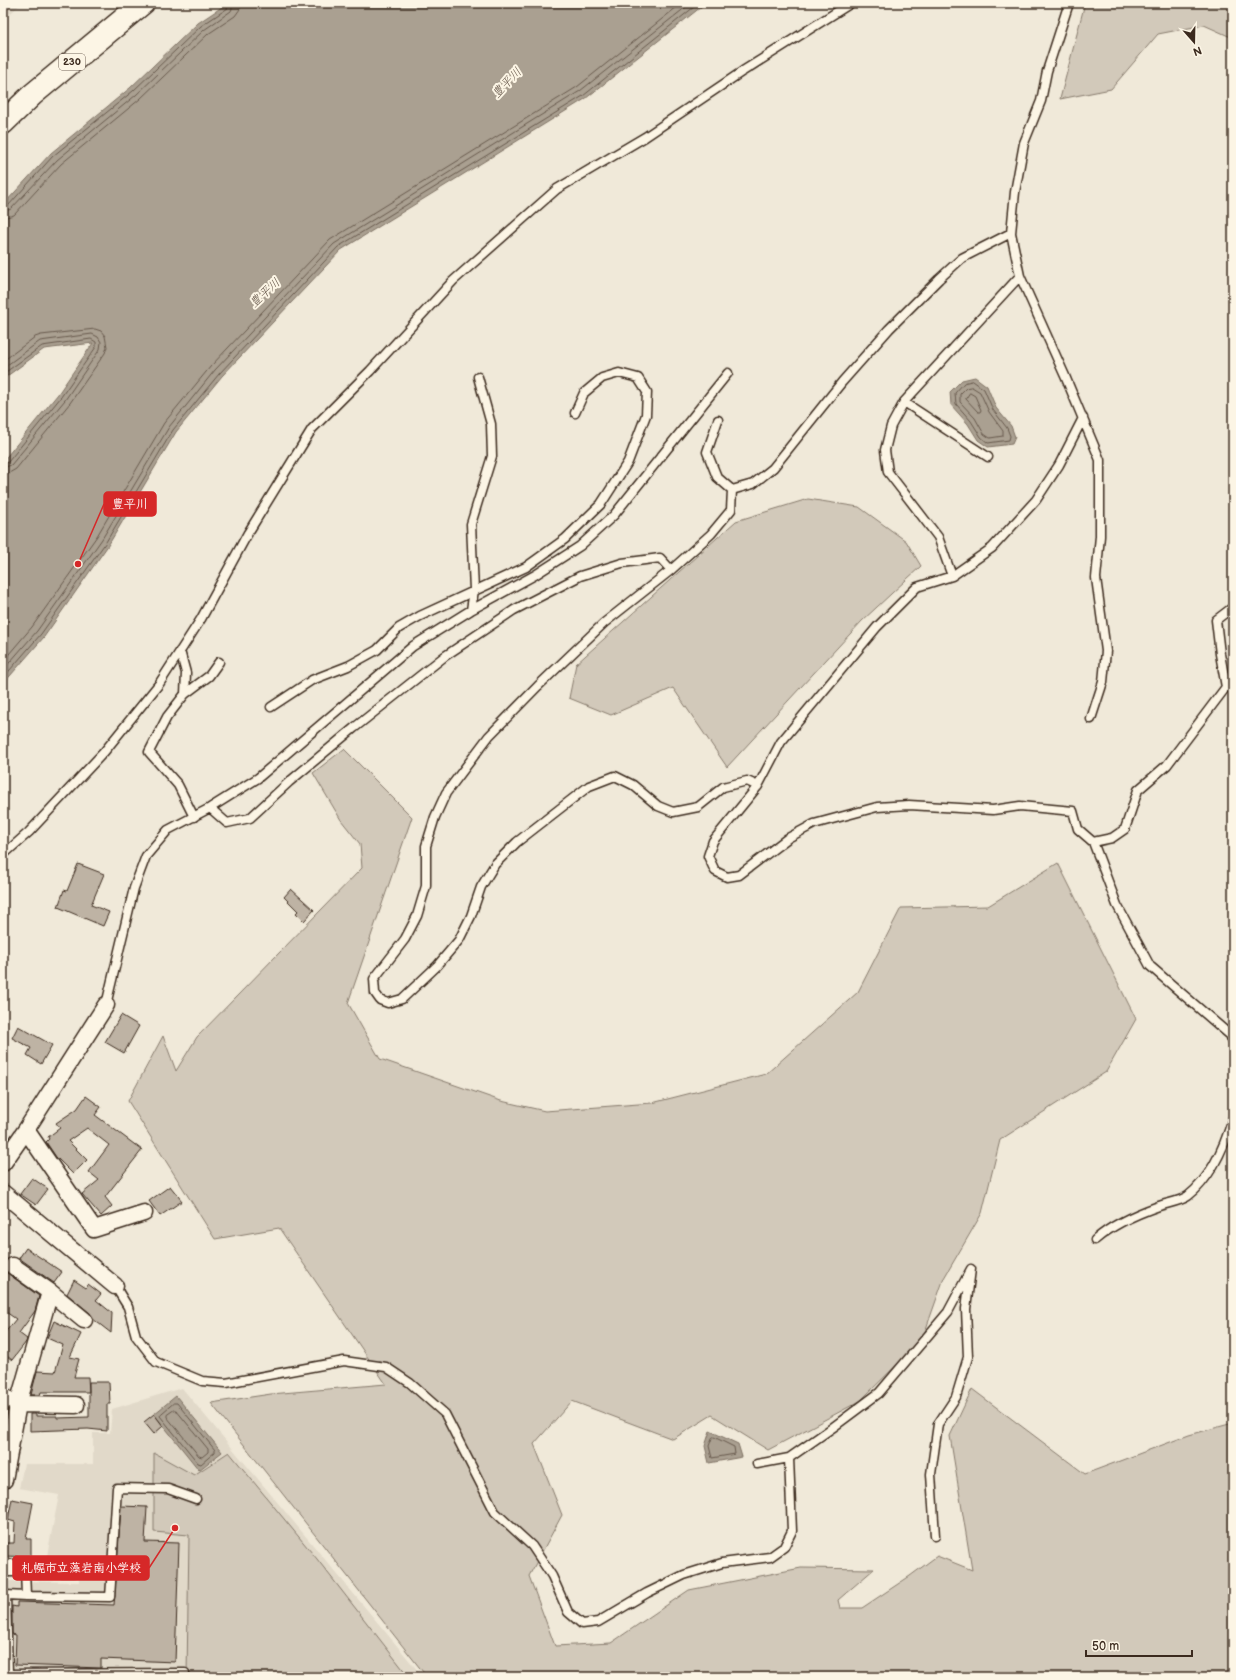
<svg xmlns="http://www.w3.org/2000/svg" width="1236" height="1680" font-family="'Balsamiq Sans','Klee One',sans-serif">
<style>
.built{fill:#e1d9c9}
.green{fill:#d2c9ba;stroke:#867a6c}
.water{fill:#aaa091;stroke:#7e7163}
.lines{fill:none;stroke-linecap:round;stroke-linejoin:round}
.shore{stroke:#67594c;stroke-width:1}
.building{fill:#beb3a4;stroke:#3b2a1e}
.service-casing{stroke:#3b2a1e;stroke-width:11}
.minor-casing{stroke:#3b2a1e;stroke-width:19}
.trunk-casing{stroke:#3b2a1e;stroke-width:25}
.service{stroke:#fcf5e5;stroke-width:8}
.minor{stroke:#fcf5e5;stroke-width:16}
.trunk{stroke:#fcf5e5;stroke-width:22}
.labels{text-anchor:middle;dominant-baseline:central;stroke-width:4;stroke-linejoin:round;paint-order:stroke}
.shield{fill:#fcf5e5;stroke:#75675a;stroke-width:1}
.shield-label{font-size:10px;font-weight:bold;fill:#3b2a1e}
.water-label{font-size:12px;font-style:italic;fill:#625346;stroke:#fcf5e5}
.leader{fill:none;stroke:#d62828;stroke-width:1.5}
.callout-dot{fill:#d62828;stroke:#fcf5e5;stroke-width:1.5}
.callout{fill:#d62828;stroke:#d62828;stroke-width:1.5}
.callout-label{font-size:12px;text-anchor:middle;font-weight:bold;fill:#fff}
</style>
<rect width="100%" height="100%" fill="#f0e9d9"/>
<filter id="ink" filterUnits="userSpaceOnUse"><feTurbulence type="fractalNoise" baseFrequency=".025" numOctaves="2"/><feDisplacementMap in="SourceGraphic" scale="8" xChannelSelector="R" yChannelSelector="G"/><feConvolveMatrix kernelMatrix="1 2 1 2 8 2 1 2 1" color-interpolation-filters="sRGB"/></filter>
<g filter="url(#ink)">
<path class="built" d="M 3,3 L 22,3 L 3,20 Z
M 182,1388 L 423,1677 L 3,1677 L 3,1581 L 79,1582 L 79,1561 L 46,1561 L 59,1495 L 19,1488 L 24,1464 L 93,1464 L 93,1433 L 110,1433 L 112,1409 Z"/>
<path class="green" d="M 1085,3 L 1233,3 L 1233,38 L 1204,25 L 1158,34 L 1111,89 L 1060,99 Z
M 808,499 L 859,507 L 906,541 L 921,566 L 862,621 L 727,767 L 673,688 L 611,715 L 569,698 L 576,664 L 736,521 Z
M 344,749 L 412,817 L 348,1003 L 380,1059 L 501,1101 L 545,1111 L 652,1103 L 766,1074 L 858,992 L 901,908 L 988,906 L 1058,863 L 1136,1019 L 1106,1072 L 1000,1140 L 982,1213 L 944,1278 L 922,1340 L 860,1401 L 768,1450 L 712,1415 L 673,1439 L 572,1401 L 534,1444 L 562,1515 L 529,1576 L 555,1646 L 611,1643 L 689,1590 L 801,1568 L 874,1569 L 838,1600 L 840,1608 L 862,1608 L 910,1576 L 937,1556 L 972,1570 L 950,1436 L 972,1389 L 1085,1474 L 1189,1435 L 1233,1423 L 1233,1677 L 427,1677 L 211,1403 L 271,1394 L 386,1384 L 279,1228 L 215,1239 L 128,1101 L 163,1036 L 176,1071 L 197,1037 L 362,868 L 360,844 L 341,820 L 313,773 Z
M 229,1452 L 317,1559 L 406,1673 L 402,1677 L 187,1677 L 189,1535 L 154,1532 L 154,1453 L 194,1475 Z"/>
<path class="water" d="M 228,3 L 706,3 L 585,99 L 341,250 L 222,376 L 176,432 L 109,544 L 44,637 L 3,684 L 3,461 L 58,394 L 93,343 L 44,349 L 3,379 L 3,205 L 51,153 L 130,88 L 198,23 Z
M 975,377 L 987,386 L 996,408 L 1011,426 L 1015,437 L 1012,444 L 988,447 L 978,440 L 968,424 L 951,405 L 950,392 L 962,380 Z
M 176,1396 L 222,1452 L 199,1470 L 154,1414 Z
M 710,1431 L 738,1444 L 742,1457 L 709,1463 L 705,1446 Z"/>
<g class="lines">
<path class="shore" d="M 3,207 L 8,206 L 53,156 L 133,91 L 201,26 L 228,8 L 229,3
M 3,212 L 11,209 L 57,160 L 136,95 L 204,30 L 231,11 L 234,3
M 3,218 L 14,215 L 61,164 L 140,99 L 208,34 L 235,16 L 240,9 L 241,3
M 3,361 L 35,337 L 41,335 L 95,329 L 101,331 L 105,336 L 107,347 L 105,353 L 70,403 L 16,469 L 9,473 L 3,474
M 3,368 L 40,341 L 92,334 L 98,337 L 101,342 L 100,349 L 65,400 L 11,465 L 3,468
M 3,374 L 42,346 L 91,339 L 96,342 L 96,347 L 61,397 L 8,462 L 3,463
M 973,381 L 984,389 L 993,410 L 1007,428 L 1010,436 L 1009,440 L 988,443 L 981,437 L 971,421 L 956,404 L 955,393 L 964,383 Z
M 972,387 L 980,392 L 989,412 L 1003,431 L 1003,436 L 990,438 L 984,434 L 975,418 L 960,402 L 960,394 L 966,388 Z
M 970,393 L 975,396 L 981,410 L 980,412 L 978,412 L 966,399 Z
M 3,661 L 32,627 L 97,536 L 164,423 L 211,366 L 330,240 L 577,87 L 682,3
M 3,670 L 37,631 L 102,539 L 169,427 L 215,370 L 334,244 L 580,91 L 691,3
M 3,678 L 41,634 L 106,542 L 173,430 L 219,374 L 338,247 L 583,96 L 699,3
M 174,1403 L 177,1403 L 215,1450 L 215,1452 L 201,1464 L 198,1463 L 160,1416 L 161,1414 Z
M 174,1410 L 176,1410 L 208,1449 L 208,1452 L 202,1457 L 199,1456 L 167,1417 L 167,1415 Z
M 714,1437 L 734,1447 L 735,1454 L 712,1458 L 709,1446 L 712,1438 Z"/>
</g>
<path class="building" d="M 78,864 L 104,874 L 91,905 L 109,912 L 103,926 L 58,907 L 64,890 L 67,891 Z
M 291,889 L 314,910 L 304,921 L 296,913 L 298,911 L 284,897 Z
M 121,1015 L 139,1026 L 124,1053 L 105,1042 Z
M 18,1026 L 52,1045 L 41,1064 L 27,1055 L 31,1048 L 12,1038 Z
M 86,1096 L 101,1107 L 95,1115 L 142,1150 L 105,1197 L 112,1206 L 101,1216 L 82,1194 L 99,1180 L 89,1172 L 109,1145 L 87,1128 L 68,1141 L 87,1160 L 73,1174 L 56,1157 L 46,1142 L 49,1139 L 48,1137 L 60,1128 L 56,1123 L 77,1109 Z
M 32,1178 L 48,1189 L 36,1205 L 20,1194 Z
M 170,1186 L 182,1201 L 160,1216 L 149,1201 Z
M 26,1248 L 62,1272 L 54,1283 L 19,1258 Z
M 3,1270 L 39,1296 L 35,1311 L 19,1333 L 27,1339 L 26,1342 L 12,1360 L 3,1353 L 3,1335 L 16,1319 L 3,1310 Z
M 74,1280 L 86,1288 L 88,1284 L 101,1294 L 96,1300 L 112,1313 L 111,1333 L 93,1319 L 90,1313 L 67,1294 Z
M 54,1321 L 81,1334 L 70,1357 L 79,1359 L 74,1377 L 88,1377 L 89,1392 L 41,1392 L 40,1395 L 31,1395 L 37,1371 L 55,1372 L 63,1345 L 47,1338 Z
M 89,1382 L 109,1382 L 110,1404 L 107,1404 L 107,1431 L 88,1429 L 30,1431 L 30,1414 L 36,1414 L 36,1416 L 57,1416 L 57,1418 L 89,1417 Z
M 154,1414 L 163,1426 L 154,1434 L 144,1422 Z
M 12,1499 L 33,1503 L 26,1539 L 31,1539 L 31,1557 L 5,1556 L 6,1543 L 14,1543 L 15,1522 L 8,1520 Z
M 121,1506 L 147,1507 L 145,1542 L 179,1543 L 175,1662 L 101,1659 L 101,1668 L 15,1665 L 16,1635 L 12,1634 L 12,1606 L 17,1607 L 17,1602 L 114,1605 Z"/>
<g class="lines">
<g class="service-casing">
<path id="service" d="M 1069,3 L 1047,71 L 1041,101 L 1024,143 L 1015,192 L 1011,233 L 1020,276 L 1065,376 L 1100,460 L 1100,536 L 1096,578 L 1106,651 L 1103,682 L 1091,719
M 904,402 L 988,457
M 1083,418 L 1059,465 L 1036,500 L 992,548 L 952,576 L 917,587 L 877,627 L 781,742 L 758,786 L 713,841 L 708,856 L 715,871 L 727,877 L 739,875 L 788,838 L 814,824 L 877,807 L 909,805 L 993,810 L 1020,806 L 1073,811 L 1078,829 L 1093,842 L 1112,838 L 1125,829 L 1138,790 L 1167,765 L 1226,687 L 1220,654 L 1216,620 L 1233,607
M 718,420 L 707,452 L 717,477 L 732,490 L 731,510 L 711,534 L 671,570 L 604,623 L 538,686 L 489,736 L 446,793 L 435,817 L 426,846 L 426,886 L 417,916 L 405,939 L 374,979 L 375,993 L 380,1000 L 388,1003 L 402,999 L 437,966 L 459,940 L 471,916 L 481,887 L 495,864 L 517,842 L 589,786 L 615,776 L 633,785 L 658,806 L 673,812 L 698,807 L 723,787 L 747,781 L 758,786
M 732,490 L 753,484 L 773,468 L 842,382 L 889,329 L 939,279 L 962,258 L 1011,233
M 952,576 L 938,537 L 888,472 L 885,450 L 891,426 L 904,402 L 1020,276
M 471,610 L 474,590 L 471,524 L 492,456 L 491,424 L 478,377
M 180,651 L 186,673 L 185,694
M 271,707 L 312,680 L 348,666 L 377,650 L 399,628 L 420,616 L 526,567 L 565,539 L 601,504 L 628,462 L 646,415 L 647,392 L 638,378 L 619,373 L 602,378 L 584,393 L 575,413
M 210,808 L 227,823 L 250,818 L 289,782 L 354,728 L 445,656 L 514,610 L 580,576 L 622,563 L 660,558 L 671,570
M 194,817 L 178,785 L 149,752 L 167,717 L 185,694 L 209,676 L 219,662
M 1093,842 L 1117,905 L 1150,966 L 1230,1035 L 1233,1042
M 3,855 L 29,832 L 104,752 L 159,684 L 201,619 L 248,533 L 312,429 L 370,371 L 453,281 L 557,189 L 645,137 L 743,71 L 851,3
M 106,1005 L 134,888 L 146,856 L 168,830 L 210,808 L 258,778 L 413,646 L 471,610 L 535,575 L 580,546 L 614,515 L 728,373
M 1095,1240 C 1113,1224 1136,1214 1159,1206 C 1168,1203 1181,1201 1188,1196 C 1211,1178 1225,1145 1233,1118
M 115,1286 L 128,1307 L 136,1336 L 156,1362 L 202,1381 L 226,1383 L 344,1361 L 386,1367 L 410,1383 L 445,1414 L 495,1512 L 532,1546 L 552,1576 L 568,1612 L 582,1624 L 598,1622 L 647,1593 L 684,1575 L 722,1563 L 770,1557 L 784,1547 L 792,1531 L 789,1458
M 757,1464 L 789,1458 L 832,1428 L 879,1393 L 948,1312 L 971,1269 L 966,1309 L 968,1357 L 956,1397 L 938,1424 L 931,1474 L 935,1536
M 25,1568 L 26,1596 L 110,1597 L 112,1568
M 73,1568 L 112,1568 L 117,1488 L 168,1489 L 196,1499
M 26,1596 L 6,1595 L 8,1674 L 185,1673"/>
</g>
<g class="minor-casing">
<path id="minor" d="M 26,1130 L 94,1229 L 144,1213
M 3,1163 L 26,1130 L 106,1005
M 3,1193 L 115,1286
M 13,1266 L 50,1292 L 84,1320
M 3,1397 L 18,1404 L 76,1405
M 4,1480 L 18,1404 L 50,1292
M 3,1568 L 73,1568"/>
</g>
<g class="trunk-casing">
<path id="trunk" d="M 3,123 L 32,95 L 143,3"/>
</g>
<use href="#service" class="service"/>
<use href="#minor" class="minor"/>
<use href="#trunk" class="trunk"/>
</g>
</g>
<g class="labels">
<rect class="shield" x="59" y="54" width="26" height="16" rx="3"/>
<g class="shield-label">
<text x="72" y="62">230</text>
</g>
<g class="water-label">
<text transform="translate(507 83) rotate(-46)">豊平川</text>
<text transform="translate(265 293) rotate(-42)">豊平川</text>
</g>
</g>
<path class="leader" d="M78 564L104 504M175 1528L149 1568"/>
<g class="callout-dot">
<circle cx="78" cy="564" r="4"/>
<circle cx="175" cy="1528" r="4"/>
</g>
<g class="callout">
<rect x="104" y="492" width="52" height="24" rx="4"/>
<rect x="13" y="1556" width="136" height="24" rx="4"/>
</g>
<g class="callout-label">
<text x="130" y="508">豊平川</text>
<text x="81" y="1572">札幌市立藻岩南小学校</text>
</g>
<rect width="1236" height="1680" fill="none" stroke="#fcf5e5" stroke-width="16"/>
<rect x="8" y="8" width="1220" height="1664" fill="none" stroke="#3b2a1e" stroke-width="1.5" filter="url(#ink)"/>
<g transform="translate(1194 42) rotate(160)" stroke="#fcf5e5" stroke-width="3" paint-order="stroke">
<path d="M0-3L7 15L0 10L-7 15Z" fill="#3b2a1e"/>
<text y="-6" font-size="11" font-weight="bold" text-anchor="middle" fill="#3b2a1e">N</text>
</g>
<path d="M1086 1650v6h106v-6" fill="none" stroke="#3b2a1e" stroke-width="2"/>
<text x="1092" y="1650" font-size="12" fill="#3b2a1e" stroke="#fcf5e5" stroke-width="3" paint-order="stroke">50 m</text>
</svg>
